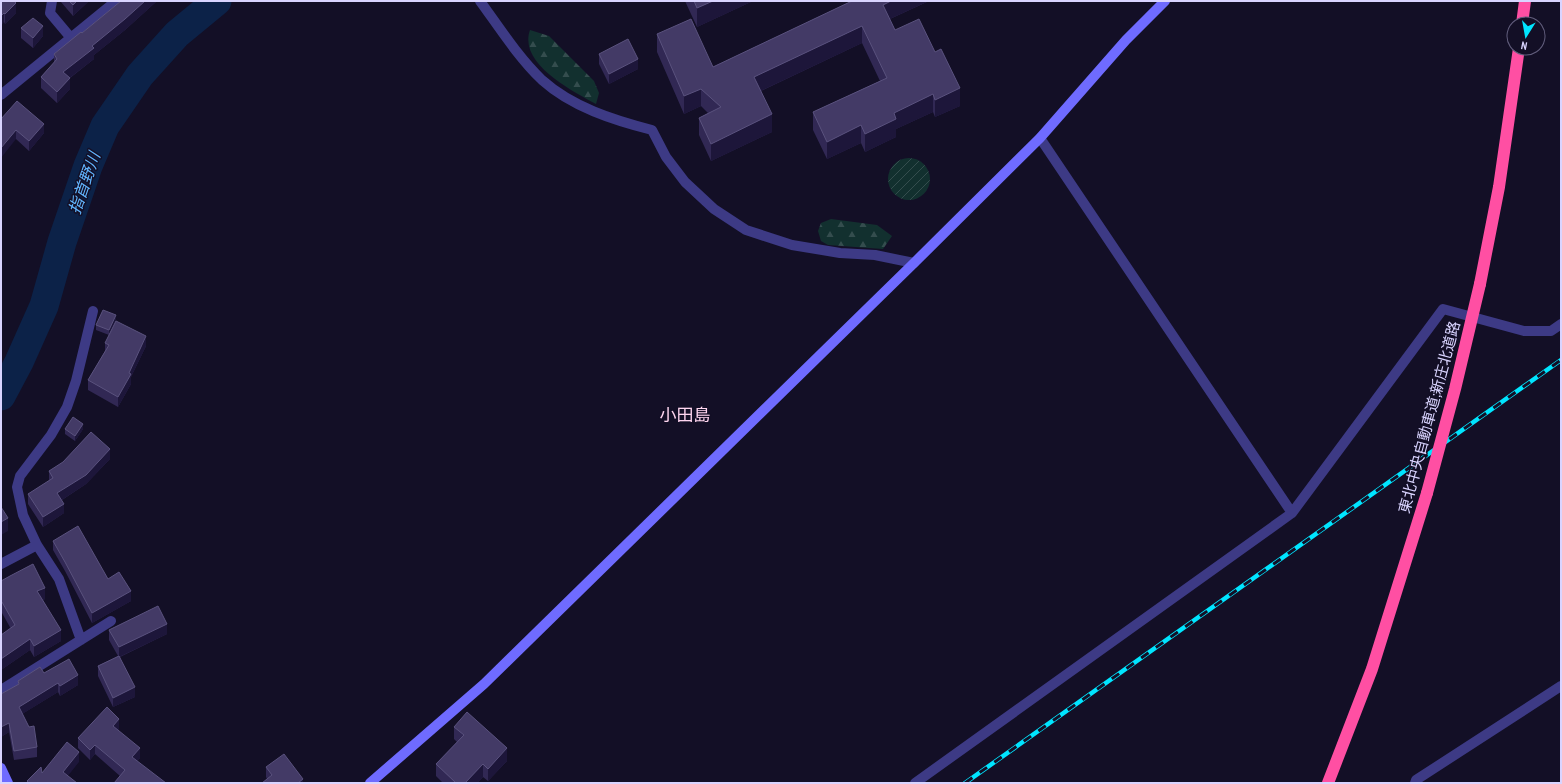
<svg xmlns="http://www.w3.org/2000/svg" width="1562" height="784" font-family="'PT Sans Narrow','Noto Sans JP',sans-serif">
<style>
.forest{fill:url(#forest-firs)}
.garden{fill:url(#garden-furrows)}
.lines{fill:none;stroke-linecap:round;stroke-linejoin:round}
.river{stroke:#0c2248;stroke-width:29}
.street{stroke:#3d3a85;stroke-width:10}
.secondary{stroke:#6f6bff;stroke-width:10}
.highway{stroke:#ff4fa3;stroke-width:12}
.rail-casing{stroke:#00e5ff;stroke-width:4.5}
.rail{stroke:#130f26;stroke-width:3;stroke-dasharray:9;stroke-linecap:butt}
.highway-bridge{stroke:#ff4fa3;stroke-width:12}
.wall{fill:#312854}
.shaded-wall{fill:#1d163a}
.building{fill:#433a66;stroke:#5a527e}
.labels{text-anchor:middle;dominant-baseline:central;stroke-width:3;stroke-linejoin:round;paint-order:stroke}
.street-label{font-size:15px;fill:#d9d4ff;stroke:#130f26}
.water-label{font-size:16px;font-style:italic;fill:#62b6ff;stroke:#130f26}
.quarter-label{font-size:17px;fill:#ffd6f0;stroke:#130f26}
</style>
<defs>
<pattern id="forest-firs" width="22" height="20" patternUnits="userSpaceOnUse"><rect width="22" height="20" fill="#12302f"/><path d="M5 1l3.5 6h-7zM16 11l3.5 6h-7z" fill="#344d4e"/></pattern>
<pattern id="garden-furrows" width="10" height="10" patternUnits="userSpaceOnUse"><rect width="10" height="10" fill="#12302f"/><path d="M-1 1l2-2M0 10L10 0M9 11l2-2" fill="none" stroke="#344d4e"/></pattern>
</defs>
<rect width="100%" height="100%" fill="#130f26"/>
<path class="forest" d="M 530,30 L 549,36 L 594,81 L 599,93 L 596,104 C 573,91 518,64 530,30 Z
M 831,219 L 877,225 L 892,236 L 883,249 L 828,245 L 821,241 L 818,231 L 821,223 Z"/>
<path class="garden" d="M888 179a21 21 0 1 1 42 0a21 21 0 1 1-42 0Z"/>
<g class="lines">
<path class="river" d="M 1,396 L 19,362 L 44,306 L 62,242 L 88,166 L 105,126 L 140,75 L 177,34 L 217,1"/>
<path class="street" d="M 52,1 L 50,13 L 71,38
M 480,1 C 499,27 518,57 542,80 C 572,107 613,120 652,130 L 666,157 L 685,182 L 714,209 L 746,230 L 792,245 L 840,253 L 875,255 L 914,263
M 1,95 L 116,1
M 1040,138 L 1292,513
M 1,564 L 37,545
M 81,640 L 59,579 L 37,545 L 23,515 L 17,487 L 20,476 L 51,435 L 67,407 L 76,381 L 93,311
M 1,690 L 111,621
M 915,783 L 1292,513 L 1443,309 L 1524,331 L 1551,331 L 1561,324
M 1415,783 L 1416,780 L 1561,686"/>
<path class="secondary" d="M 1,768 L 8,783
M 370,783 L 484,684 L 914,263 L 1040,138 L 1126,40 L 1165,1"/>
<path class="highway" d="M 1522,24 L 1525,1
M 1480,284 L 1499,187 L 1519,48
M 1328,783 L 1372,669 L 1427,493"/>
<g class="rail-casing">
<path id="rail" d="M 965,783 L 1561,360"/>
</g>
<use href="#rail" class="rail"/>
<path class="highway-bridge" d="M 1427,493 L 1455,389 L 1480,284"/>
</g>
<path class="wall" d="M 1,1 L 17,1 L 15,2 L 16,13 L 5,24 L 4,22 Z
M 61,1 L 89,1 L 73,16 L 61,2 Z
M 121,1 L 157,1 L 125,30 L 94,55 L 94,59 L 70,78 L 70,89 L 57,103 L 41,88 L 41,77 L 54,63 L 54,54 L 82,33 Z
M 685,1 L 753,1 L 697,27 Z
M 852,1 L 929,1 L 890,19 L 895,30 L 960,106 L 935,117 L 933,112 L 896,129 L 896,137 L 865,152 L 861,143 L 827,159 L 813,130 L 813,112 L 880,81 L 862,43 L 761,91 L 772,132 L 711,161 L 699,135 L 699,118 L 708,113 L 701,106 L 684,114 L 657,52 L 657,34 L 713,67 Z
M 21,28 L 43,36 L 33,48 L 21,38 Z
M 599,54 L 638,69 L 609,84 L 599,64 Z
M 1,119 L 44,133 L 29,151 L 16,139 Z
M 116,320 L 109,335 L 96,330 L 96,325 Z
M 105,343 L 146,346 L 131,377 L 131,384 L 118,407 L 88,390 L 88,380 L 105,351 Z
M 65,429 L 83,429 L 75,441 L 65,434 Z
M 110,459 L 86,484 L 62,500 L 64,513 L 43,527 L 28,504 L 28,494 L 49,481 L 49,471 Z
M 53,541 L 108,579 L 131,601 L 92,623 L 65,571 L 53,550 Z
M 1,581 L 45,599 L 43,600 L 61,641 L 34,657 L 30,650 L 1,670 L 1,635 L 11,629 L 2,613 Z
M 109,630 L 167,634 L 120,657 L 135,697 L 113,707 L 98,676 L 98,666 L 118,656 L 109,640 Z
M 44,673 L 78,685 L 60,696 L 58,692 L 22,714 L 37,747 L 37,757 L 14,760 L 9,732 L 1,737 L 18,685 L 18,681 Z
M 454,727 L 507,761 L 488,781 L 483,777 L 477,783 L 443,783 L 436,776 L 436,764 L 457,742 L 454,739 Z
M 119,729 L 118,730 L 140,758 L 137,761 L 120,776 L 95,754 L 90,760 L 78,748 L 78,738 Z
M 266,767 L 303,783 L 267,779 L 266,777 Z"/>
<path class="shaded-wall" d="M 77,1 L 89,1 L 73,16 L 73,5 Z
M 145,1 L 157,1 L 125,30 L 94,55 L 94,59 L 63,83 L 63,72 L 92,46 Z
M 713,1 L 753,1 L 697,27 L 697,8 Z
M 891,1 L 929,1 L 883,22 L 883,5 Z
M 16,3 L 16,13 L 5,24 L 5,14 Z
M 4,13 L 4,22 L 1,26 L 1,16 Z
M 43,26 L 43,36 L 33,48 L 33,38 Z
M 862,26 L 862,43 L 754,94 L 754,77 Z
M 638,59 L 638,69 L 609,84 L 609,74 Z
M 70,78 L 70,89 L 57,103 L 57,92 Z
M 960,88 L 960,106 L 935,117 L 935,100 Z
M 701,89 L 701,106 L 684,114 L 684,96 Z
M 933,94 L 933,112 L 896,129 L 896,137 L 865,152 L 865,134 L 894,113 Z
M 772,114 L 772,132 L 711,161 L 711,144 Z
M 44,124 L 44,133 L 29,151 L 29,141 Z
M 861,125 L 861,143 L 827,159 L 827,142 Z
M 16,130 L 16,139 L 1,158 L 1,148 Z
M 116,315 L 116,320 L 109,335 L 109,330 Z
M 146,336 L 146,346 L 131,377 L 131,384 L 118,407 L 118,397 Z
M 83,424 L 83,429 L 75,441 L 75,436 Z
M 110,449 L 110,459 L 86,484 L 57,503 L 57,493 Z
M 64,504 L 64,513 L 43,527 L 43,517 Z
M 8,518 L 8,531 L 1,535 L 1,522 Z
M 45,588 L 45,599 L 37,603 L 37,591 Z
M 131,591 L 131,601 L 92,623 L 92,613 Z
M 1,602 L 2,602 L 2,613 L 1,614 Z
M 167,624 L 167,634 L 119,657 L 119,647 Z
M 61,630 L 61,641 L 34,657 L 34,646 Z
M 30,639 L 30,650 L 1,670 L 1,659 Z
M 78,675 L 78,685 L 60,696 L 60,686 Z
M 58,683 L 58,692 L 19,716 L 19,707 Z
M 135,687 L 135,697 L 113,707 L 113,698 Z
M 119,719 L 119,729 L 113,735 L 113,726 Z
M 9,723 L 9,732 L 1,737 L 1,727 Z
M 95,745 L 95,754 L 90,760 L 90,750 Z
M 140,748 L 140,758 L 132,767 L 132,757 Z
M 507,748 L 507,761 L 488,781 L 488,769 Z
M 79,752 L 79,762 L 63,782 L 63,772 Z
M 483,764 L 483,777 L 477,783 L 465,783 Z
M 303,779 L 303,783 L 298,783 Z"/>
<path class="building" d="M 1,1 L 14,1 L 16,3 L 5,14 L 4,13 L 1,16 Z
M 69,1 L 77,1 L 73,5 Z
M 121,1 L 145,1 L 125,19 L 92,46 L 94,48 L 63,72 L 70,78 L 57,92 L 41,77 L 57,59 L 54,54 L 81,32 L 82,33 Z
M 694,1 L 713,1 L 697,8 Z
M 852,1 L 891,1 L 883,5 L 895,30 L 919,19 L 935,52 L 941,49 L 960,88 L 935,100 L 933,94 L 894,113 L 896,119 L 865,134 L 861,125 L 827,142 L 813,112 L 887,78 L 862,26 L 754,77 L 772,114 L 711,144 L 699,118 L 721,107 L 701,89 L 684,96 L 657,34 L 691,19 L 713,67 Z
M 33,18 L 43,26 L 33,38 L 21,28 Z
M 628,39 L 638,59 L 609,74 L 599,54 Z
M 17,101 L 44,124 L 29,141 L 16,130 L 1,148 L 1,119 Z
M 103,310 L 116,315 L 109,330 L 96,325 Z
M 116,321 L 146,336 L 129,373 L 131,374 L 118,397 L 88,380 L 109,345 L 105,343 Z
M 73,417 L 83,424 L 75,436 L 65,429 Z
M 91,432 L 110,449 L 86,475 L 57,493 L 64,504 L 43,517 L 28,494 L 53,478 L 49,471 L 63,462 Z
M 1,507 L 8,518 L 1,522 Z
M 78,526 L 108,579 L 119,572 L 131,591 L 92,613 L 65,562 L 53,541 Z
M 33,564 L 45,588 L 37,591 L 61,630 L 34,646 L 30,639 L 1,659 L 1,635 L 15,625 L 2,602 L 1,602 L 1,581 L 10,576 Z
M 158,606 L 167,624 L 119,647 L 109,630 Z
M 119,656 L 135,687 L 113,698 L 98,666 Z
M 69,659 L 78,675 L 60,686 L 58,683 L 19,707 L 29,727 L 34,726 L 37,747 L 14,751 L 9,723 L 1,727 L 1,694 L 19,684 L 18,681 L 40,667 L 44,673 Z
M 107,707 L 119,719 L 113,726 L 140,748 L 132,757 L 166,783 L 114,783 L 125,770 L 95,745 L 90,750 L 78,738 Z
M 467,712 L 507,748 L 488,769 L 483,764 L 465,783 L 456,783 L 436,764 L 464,735 L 454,727 Z
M 67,742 L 79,752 L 63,772 L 77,783 L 29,783 L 27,781 L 41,767 L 42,773 Z
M 284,754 L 303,779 L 298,783 L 262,783 L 272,775 L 266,767 Z"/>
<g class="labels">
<g class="street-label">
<text transform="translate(1429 417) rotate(-75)">東北中央自動車道;新庄北道路</text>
</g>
<g class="water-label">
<text transform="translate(84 183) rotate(-71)">指首野川</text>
</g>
<g class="quarter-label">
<text x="685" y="415">小田島</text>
</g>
</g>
<rect width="1562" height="784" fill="none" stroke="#d9d4ff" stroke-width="4"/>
<g transform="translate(1526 36) rotate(191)"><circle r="19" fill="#130f26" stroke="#625e7d"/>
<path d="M0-3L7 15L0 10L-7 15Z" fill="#00e5ff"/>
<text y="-6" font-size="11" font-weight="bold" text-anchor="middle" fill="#d9d4ff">N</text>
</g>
</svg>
